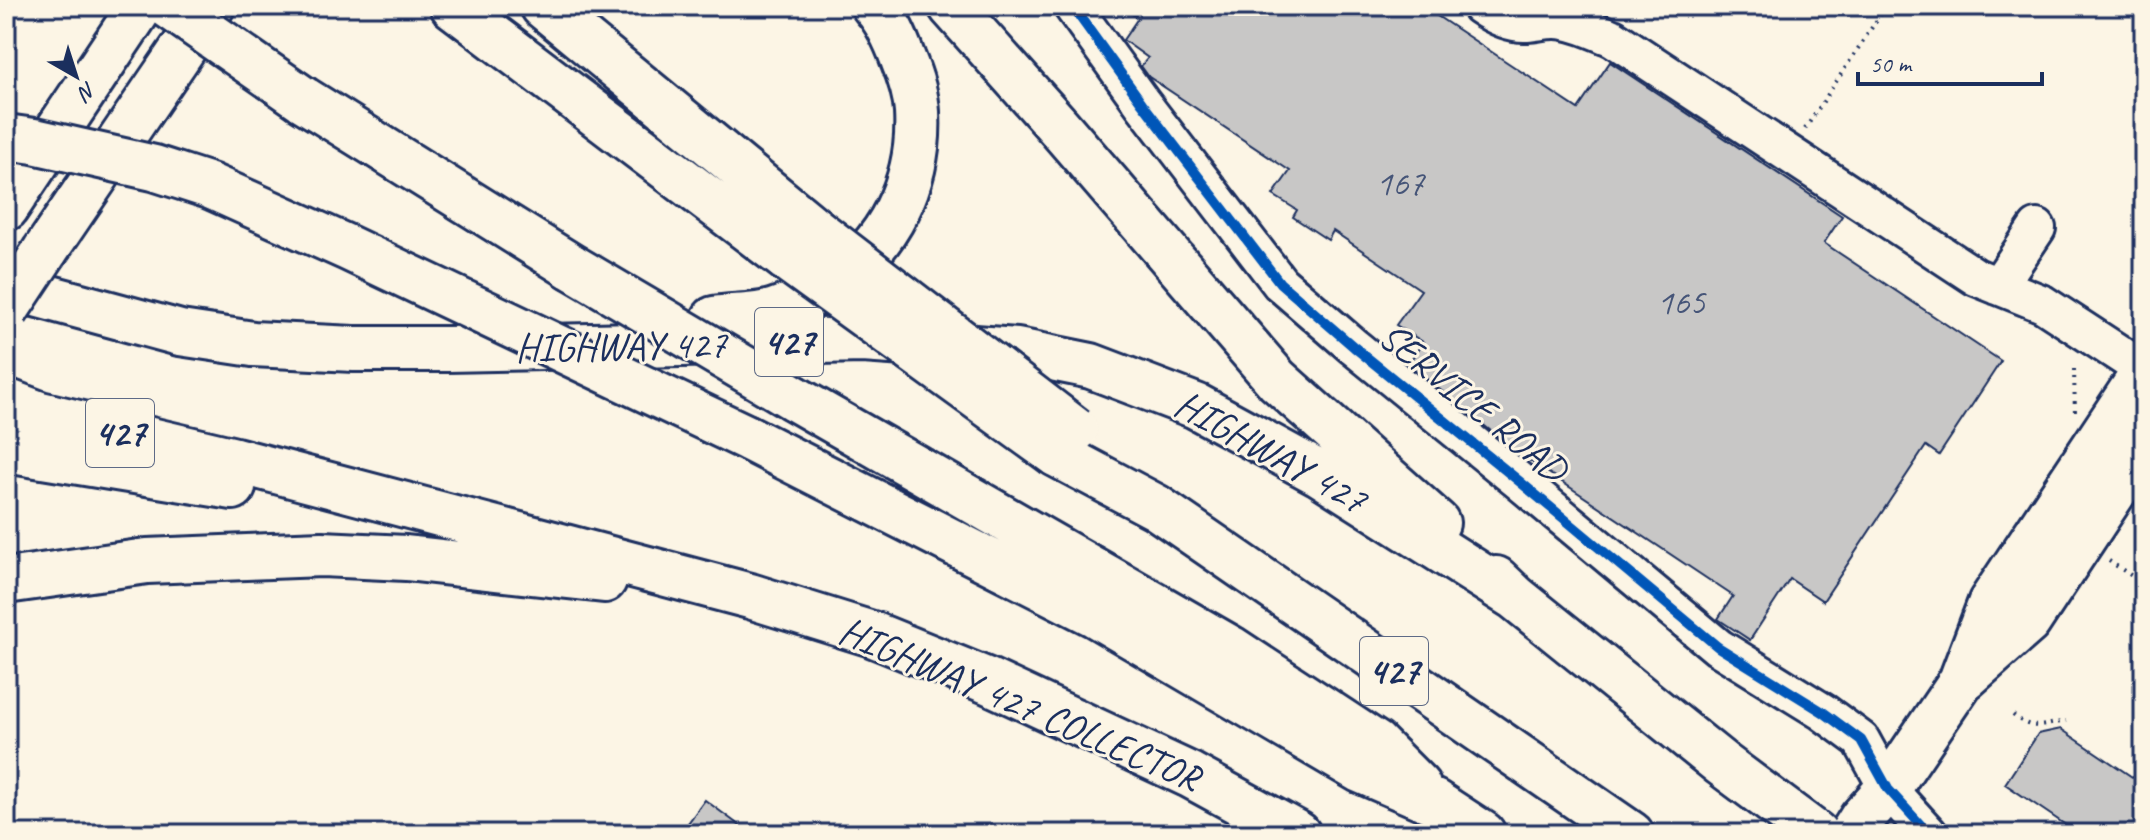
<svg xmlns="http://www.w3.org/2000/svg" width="2150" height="840" font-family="Caveat,sans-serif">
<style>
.building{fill:#c8c7c6;stroke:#1b2f5e;stroke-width:2}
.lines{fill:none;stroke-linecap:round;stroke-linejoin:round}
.minor-casing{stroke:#1b2f5e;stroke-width:42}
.major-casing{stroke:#1b2f5e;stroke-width:50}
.highway-casing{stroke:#1b2f5e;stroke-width:50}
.path{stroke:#1b2f5e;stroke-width:4;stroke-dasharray:2 6;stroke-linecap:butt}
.minor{stroke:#fcf5e5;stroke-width:36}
.major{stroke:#fcf5e5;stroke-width:44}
.highway{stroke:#fcf5e5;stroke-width:44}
.major-bridge-casing{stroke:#1b2f5e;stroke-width:50;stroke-linecap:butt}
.highway-bridge-casing{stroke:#1b2f5e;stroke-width:50;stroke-linecap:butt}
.major-bridge{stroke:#fcf5e5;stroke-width:44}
.highway-bridge{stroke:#fcf5e5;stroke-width:44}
.cycleway-casing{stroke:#fcf5e5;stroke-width:15}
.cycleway{stroke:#0057b8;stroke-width:10}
.labels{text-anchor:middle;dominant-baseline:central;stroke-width:6;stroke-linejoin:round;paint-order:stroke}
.number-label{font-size:36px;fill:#465578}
.shield{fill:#fcf5e5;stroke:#5e6a86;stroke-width:2}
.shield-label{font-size:38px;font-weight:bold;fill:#1b2f5e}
.street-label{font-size:40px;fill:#1b2f5e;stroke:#fcf5e5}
</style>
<rect width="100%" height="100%" fill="#fcf5e5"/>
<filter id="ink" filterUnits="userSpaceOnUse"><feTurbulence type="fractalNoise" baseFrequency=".0125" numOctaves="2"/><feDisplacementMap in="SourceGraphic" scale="16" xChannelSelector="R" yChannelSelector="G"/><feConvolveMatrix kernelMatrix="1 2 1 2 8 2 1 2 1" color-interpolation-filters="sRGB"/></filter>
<g filter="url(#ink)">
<path class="building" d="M 1119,6 L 1422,6 L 1578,109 L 1610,62 L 1842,216 L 1824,243 L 2001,361 L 1939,455 L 1926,446 L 1823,601 L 1790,579 L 1750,640 L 1718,619 L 1733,596 L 1517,452 L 1408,364 L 1423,342 L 1396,325 L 1421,290 L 1333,231 L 1328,240 L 1293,217 L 1297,210 L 1273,195 L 1290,171 L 1149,77 L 1141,66 L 1148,58 L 1123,40 L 1138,18 Z
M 2061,729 L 2144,785 L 2144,834 L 2079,834 L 2005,784 L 2038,734 Z
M 705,800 L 751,834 L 680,834 Z"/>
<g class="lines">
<g class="minor-casing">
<path id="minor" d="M 1072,6 L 1142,103 L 1280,283 L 1354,347 L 1519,481 L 1718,647 L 1823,712 L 1861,740 L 1888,789 L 1929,834
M 1480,6 C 1493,15 1510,24 1527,23 C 1541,22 1551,18 1565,21 C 1582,24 1598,32 1613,38 L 1976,277 L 2043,304 L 2144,370
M 1998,286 L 2037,228"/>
</g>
<g class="major-casing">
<path id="major" d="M 6,208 L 141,6
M 45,251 L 212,6
M 1966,677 L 2028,622 L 2144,446
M 1852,834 L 1862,818 L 1888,789 L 1961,681 L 1991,602 L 2144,372"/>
</g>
<g class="highway-casing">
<path id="highway" d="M 453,6 L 787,259
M 543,6 L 815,230
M 951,6 L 1058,126 L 1277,380 L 1437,523
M 303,99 L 572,267
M 6,286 L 180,333 L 253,344 L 354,349 L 448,349 L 863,340 L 1017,351 L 1091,366 L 1196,406 L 1319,473 L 1516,598
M 714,319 C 734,316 757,317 775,311 C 794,305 813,295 830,284 C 889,247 921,181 917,112 C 916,94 910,76 903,59 C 896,40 888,21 874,6
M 794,398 L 1230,648 L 1376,744 L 1418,786
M 6,401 L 40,414 L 235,460 L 750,596 L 872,634 L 988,681 L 1190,775 L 1298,834
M 748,438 L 1096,615 L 1360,770 L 1434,802 L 1483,834
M 6,450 L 233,487
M 1056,454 L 1156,507 L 1631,834
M 1496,579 L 1516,598 L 1722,764 L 1816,834
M 6,581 L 147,561 L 322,554 L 406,558 L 604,580"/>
</g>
<path class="path" d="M 1805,129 L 1886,6
M 2074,369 L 2075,415
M 2109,561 L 2132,576
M 2013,715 C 2033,732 2042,725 2066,721"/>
<use href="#minor" class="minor"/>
<use href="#major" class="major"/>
<use href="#highway" class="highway"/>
<g class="major-bridge-casing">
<path id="major-bridge" d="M 6,310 L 45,251"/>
</g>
<g class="highway-bridge-casing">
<path id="highway-bridge" d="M 169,6 L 303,99
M 6,137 L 34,141 L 154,168 L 210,186 L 348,248 L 748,438
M 815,230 L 1075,430
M 787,259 L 1056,454
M 572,267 L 794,398"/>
</g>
<use href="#major-bridge" class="major-bridge"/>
<use href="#highway-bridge" class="highway-bridge"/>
<g class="cycleway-casing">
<path id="cycleway" d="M 1072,6 L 1142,103 L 1280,283 L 1354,347 L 1519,481 L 1718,647 L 1823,712 L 1861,740 L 1888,789 L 1929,834"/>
</g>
<use href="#cycleway" class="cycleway"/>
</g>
</g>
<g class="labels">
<g class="number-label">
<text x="1400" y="183">167</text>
<text x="1681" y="302">165</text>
</g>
<g class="shield">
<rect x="755" y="308" width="68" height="68" rx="6"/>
<rect x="86" y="399" width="68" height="68" rx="6"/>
<rect x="1360" y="637" width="68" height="68" rx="6"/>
</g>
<g class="shield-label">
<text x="789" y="342">427</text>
<text x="120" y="433">427</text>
<text x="1394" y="671">427</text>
</g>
<g class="street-label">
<text transform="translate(621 346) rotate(-1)">HIGHWAY 427</text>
<text transform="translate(1473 402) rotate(39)">SERVICE ROAD</text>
<text transform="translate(1271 452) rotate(29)">HIGHWAY 427</text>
<text transform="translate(1020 704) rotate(23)">HIGHWAY 427 COLLECTOR</text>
</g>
</g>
<rect width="2150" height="840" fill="none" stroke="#fcf5e5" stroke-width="32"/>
<rect x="16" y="16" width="2118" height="808" fill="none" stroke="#1b2f5e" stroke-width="3" filter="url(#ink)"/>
<g transform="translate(76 76) rotate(141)" stroke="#fcf5e5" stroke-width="6" paint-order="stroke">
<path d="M0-6L14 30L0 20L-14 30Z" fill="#1b2f5e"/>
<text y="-12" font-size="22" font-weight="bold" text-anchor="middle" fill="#1b2f5e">N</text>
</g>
<path d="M1858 72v12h184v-12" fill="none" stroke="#1b2f5e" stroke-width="4"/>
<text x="1870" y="72" font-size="24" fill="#1b2f5e" stroke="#fcf5e5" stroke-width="6" paint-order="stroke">50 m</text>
</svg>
